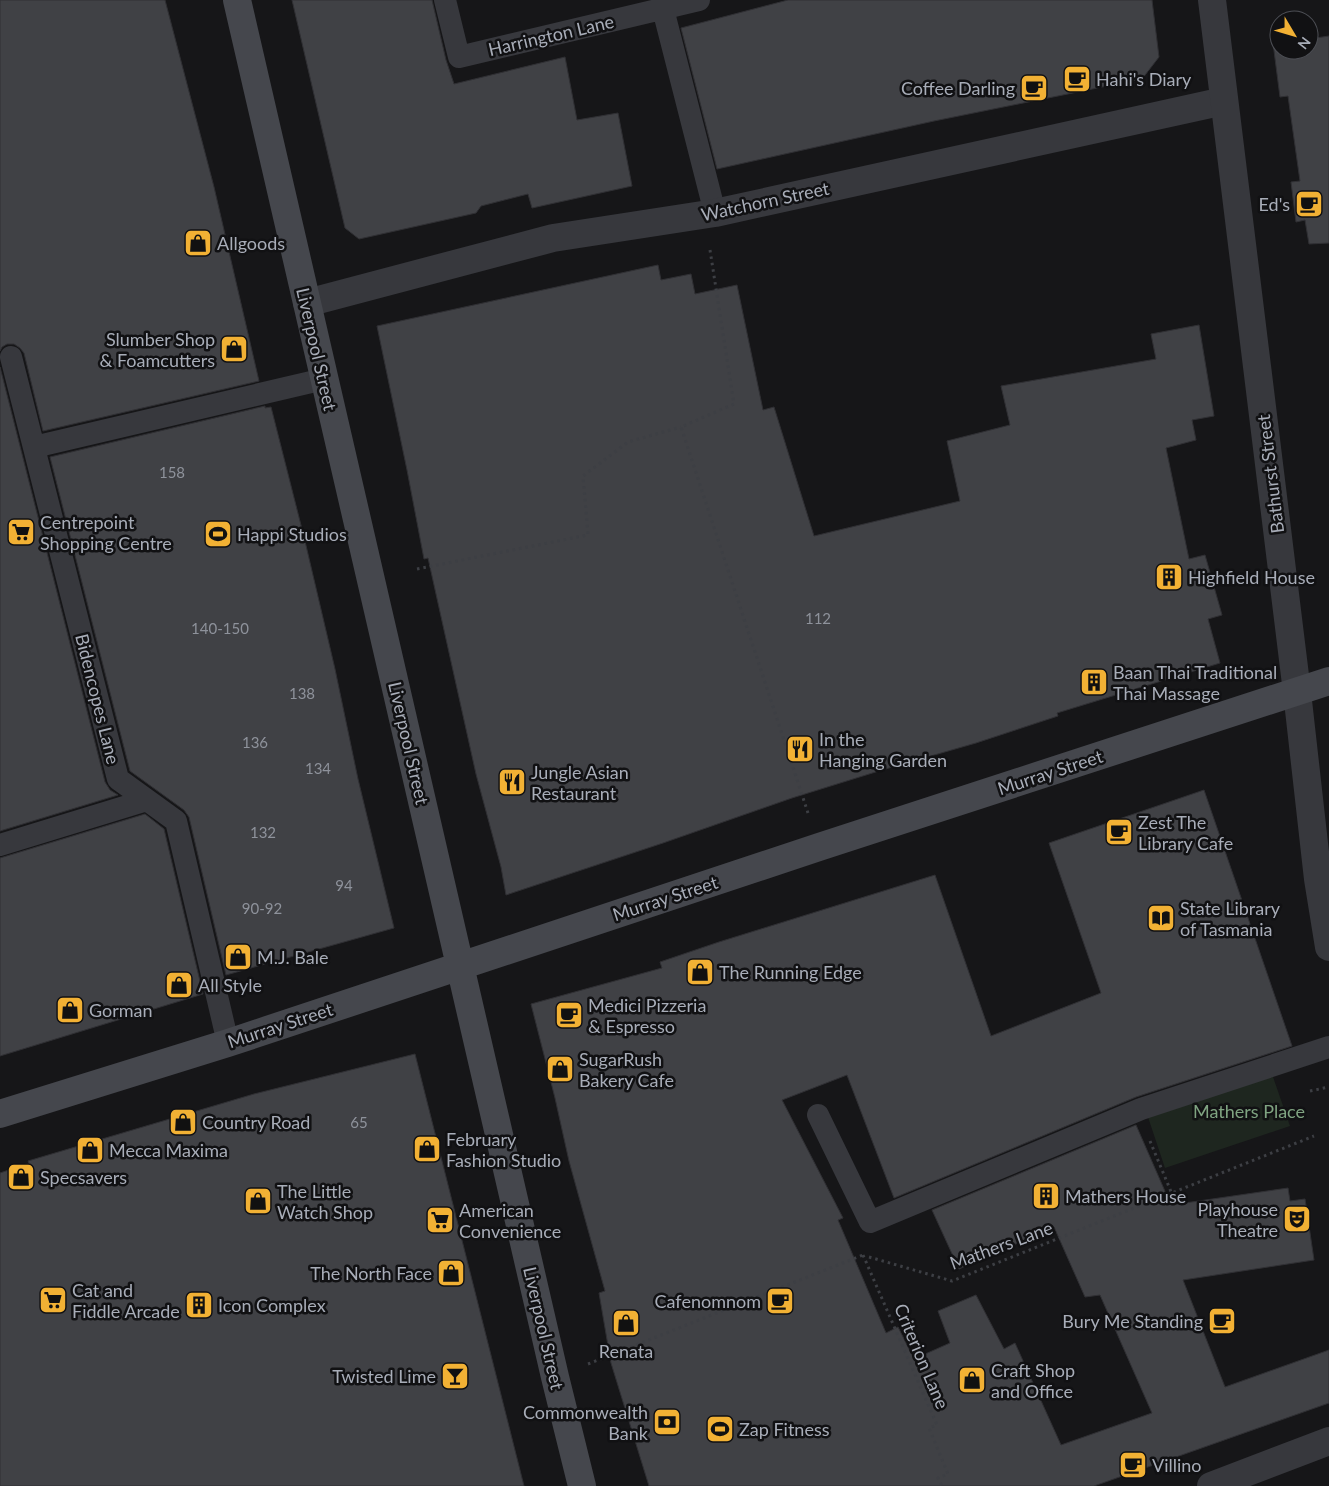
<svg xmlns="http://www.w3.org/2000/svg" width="1329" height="1486" font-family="Lato,sans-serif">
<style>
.green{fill:#1e261f}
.building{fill:#404145;stroke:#303034}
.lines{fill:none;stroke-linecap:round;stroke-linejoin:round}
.path{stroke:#3d3f44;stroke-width:3;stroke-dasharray:2.5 4;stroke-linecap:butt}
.service{stroke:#37383d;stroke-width:22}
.minor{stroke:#37383d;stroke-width:28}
.tertiary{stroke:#37383d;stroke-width:28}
.secondary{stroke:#45474d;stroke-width:28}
.labels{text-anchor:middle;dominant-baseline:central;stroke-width:5;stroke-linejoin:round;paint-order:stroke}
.number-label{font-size:15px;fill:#8e929b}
.street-label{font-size:18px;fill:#a8adb8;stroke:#111113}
.poi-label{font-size:18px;fill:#a8adb8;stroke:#111113;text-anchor:start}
.park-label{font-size:18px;fill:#7fa381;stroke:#111113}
</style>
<rect width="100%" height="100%" fill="#161618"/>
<path class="green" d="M 1272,1074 L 1290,1126 L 1165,1168 L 1148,1117 Z"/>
<path class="building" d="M 0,0 L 165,0 L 214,187 L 259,381 L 43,431 L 24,353 L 20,348 L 14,344 L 7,344 L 2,347 L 0,351 Z
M 292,0 L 432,0 L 446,60 L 454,84 L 565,57 L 577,120 L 618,113 L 632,186 L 532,208 L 528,194 L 481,206 L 476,213 L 359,239 L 345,228 Z
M 788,0 L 1152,0 L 1159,57 L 1142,79 L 934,121 L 717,169 L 681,28 Z
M 1329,36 L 1329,243 L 1309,244 L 1305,220 L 1296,222 L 1291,182 L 1300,181 L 1288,96 L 1280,97 L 1273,43 L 1279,42 L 1279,50 L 1309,50 L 1309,39 Z
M 658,265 L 661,280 L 691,274 L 695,294 L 737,285 L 763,410 L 774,407 L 814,536 L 960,501 L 947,441 L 1010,425 L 1001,386 L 1156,359 L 1151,334 L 1199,325 L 1214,416 L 1192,420 L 1196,440 L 1166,448 L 1189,559 L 1205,555 L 1222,615 L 1208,619 L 1220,663 L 1057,713 L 1058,716 L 976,743 L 882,770 L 792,798 L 663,843 L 506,895 L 501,867 L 476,774 L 428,558 L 424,559 L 407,470 L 377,326 Z
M 0,367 L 105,782 L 110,790 L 118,795 L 0,831 Z
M 265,406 L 265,408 L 271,407 L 304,537 L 335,669 L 358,779 L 394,928 L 226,975 L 189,817 L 184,810 L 130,771 L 50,457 Z
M 1204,790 L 1292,1046 L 1136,1097 L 894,1198 L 847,1075 L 782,1100 L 843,1218 L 838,1220 L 886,1333 L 898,1327 L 914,1359 L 950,1343 L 938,1311 L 976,1295 L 1004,1349 L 1015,1343 L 1061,1445 L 1152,1413 L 1100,1295 L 1085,1297 L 1054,1227 L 959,1269 L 932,1210 L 1136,1125 L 1171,1205 L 1288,1188 L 1290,1201 L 1305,1199 L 1314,1260 L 1183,1280 L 1225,1387 L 1329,1350 L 1329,1403 L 1094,1486 L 649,1486 L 611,1363 L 599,1293 L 605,1291 L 569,1161 L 555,1098 L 531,1004 L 662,968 L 660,962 L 719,942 L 935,875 L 991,1036 L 1101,993 L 1049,843 Z
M 145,814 L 164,829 L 203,994 L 0,1056 L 0,858 Z
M 415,1054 L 524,1486 L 0,1486 L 0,1173 L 29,1163 L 28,1161 L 254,1094 Z"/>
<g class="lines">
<path class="path" d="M 710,250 L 734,404 L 681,427 L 808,813
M 417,569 L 588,535 L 583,476 L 628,442 L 681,427
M 1310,1091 L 1329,1087
M 1150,1141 L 1172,1194
M 863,1255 L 937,1425 L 929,1428 L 948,1474 L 938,1478 L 942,1486
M 869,1257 L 952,1281 L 1314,1136
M 588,1364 L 863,1255"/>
<path class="service" d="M 445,0 L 459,57 L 699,0
M 663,9 L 715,213
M 11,357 L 118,779 L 176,821 L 228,1043
M 34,447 L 324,379
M 0,845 L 147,800
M 818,1115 L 870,1222 L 1141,1109 L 1329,1047"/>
<path class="minor" d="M 307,303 L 553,238 L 715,213 L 1224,101
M 1211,1486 L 1329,1441"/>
<path class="tertiary" d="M 1212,0 L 1297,692 L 1318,879 L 1329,947"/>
<path class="secondary" d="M 237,0 L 555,1377 L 582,1486
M 0,1114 L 228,1043 L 819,847 L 1329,681"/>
</g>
<defs>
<g id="cafe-square" transform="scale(1.4375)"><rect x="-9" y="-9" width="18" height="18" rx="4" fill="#f2b134" stroke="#111113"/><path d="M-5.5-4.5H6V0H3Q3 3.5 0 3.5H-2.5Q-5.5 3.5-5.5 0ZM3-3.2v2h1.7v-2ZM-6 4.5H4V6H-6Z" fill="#111"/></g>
<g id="shop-square" transform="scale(1.4375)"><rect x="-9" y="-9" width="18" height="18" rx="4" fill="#f2b134" stroke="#111113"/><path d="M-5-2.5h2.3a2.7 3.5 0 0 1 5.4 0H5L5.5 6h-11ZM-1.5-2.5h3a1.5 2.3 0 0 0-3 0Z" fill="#111"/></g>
<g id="supermarket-square" transform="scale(1.4375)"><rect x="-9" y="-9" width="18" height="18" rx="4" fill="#f2b134" stroke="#111113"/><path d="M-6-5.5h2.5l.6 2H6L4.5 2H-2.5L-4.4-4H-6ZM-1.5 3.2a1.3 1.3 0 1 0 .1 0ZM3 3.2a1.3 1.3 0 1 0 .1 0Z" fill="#111"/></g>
<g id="stadium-square" transform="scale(1.4375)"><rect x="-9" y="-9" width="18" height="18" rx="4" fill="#f2b134" stroke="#111113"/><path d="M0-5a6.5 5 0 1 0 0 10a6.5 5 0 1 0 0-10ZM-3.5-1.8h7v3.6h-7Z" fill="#111"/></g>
<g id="building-square" transform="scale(1.4375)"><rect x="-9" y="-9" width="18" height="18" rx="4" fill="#f2b134" stroke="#111113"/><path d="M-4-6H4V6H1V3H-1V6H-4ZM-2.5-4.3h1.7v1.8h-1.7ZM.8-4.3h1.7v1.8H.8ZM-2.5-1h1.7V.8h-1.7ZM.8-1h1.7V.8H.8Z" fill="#111"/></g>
<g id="restaurant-square" transform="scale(1.4375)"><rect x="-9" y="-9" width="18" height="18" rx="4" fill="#f2b134" stroke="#111113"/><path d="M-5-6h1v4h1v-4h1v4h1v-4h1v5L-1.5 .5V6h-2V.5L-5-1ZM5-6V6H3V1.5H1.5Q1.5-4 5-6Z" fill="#111"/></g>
<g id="library-square" transform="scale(1.4375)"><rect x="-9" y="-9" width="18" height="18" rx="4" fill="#f2b134" stroke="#111113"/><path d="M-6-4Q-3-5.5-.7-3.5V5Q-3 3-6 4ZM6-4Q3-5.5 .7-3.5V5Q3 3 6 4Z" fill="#111"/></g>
<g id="theatre-square" transform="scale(1.4375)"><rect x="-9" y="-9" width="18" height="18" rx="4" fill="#f2b134" stroke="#111113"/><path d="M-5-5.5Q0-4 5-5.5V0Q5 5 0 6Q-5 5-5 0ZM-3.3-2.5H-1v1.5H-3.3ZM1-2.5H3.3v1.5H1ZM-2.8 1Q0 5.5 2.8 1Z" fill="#111"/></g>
<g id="bar-square" transform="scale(1.4375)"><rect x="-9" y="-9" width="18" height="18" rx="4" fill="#f2b134" stroke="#111113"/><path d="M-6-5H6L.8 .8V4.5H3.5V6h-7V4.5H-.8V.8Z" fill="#111"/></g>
<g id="bank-square" transform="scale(1.4375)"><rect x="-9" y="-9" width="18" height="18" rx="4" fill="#f2b134" stroke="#111113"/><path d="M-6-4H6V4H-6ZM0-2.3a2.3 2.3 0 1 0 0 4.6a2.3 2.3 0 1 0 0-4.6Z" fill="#111"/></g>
</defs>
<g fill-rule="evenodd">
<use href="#cafe-square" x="1077" y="79"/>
<use href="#cafe-square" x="1034" y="88"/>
<use href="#cafe-square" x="1309" y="204"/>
<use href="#shop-square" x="198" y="243"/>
<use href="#shop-square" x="234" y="349"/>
<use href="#supermarket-square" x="21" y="532"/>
<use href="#stadium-square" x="218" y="534"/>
<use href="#building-square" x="1169" y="577"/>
<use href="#building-square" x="1094" y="682"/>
<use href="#restaurant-square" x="800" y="749"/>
<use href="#restaurant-square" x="512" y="782"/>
<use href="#cafe-square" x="1119" y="832"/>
<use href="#library-square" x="1161" y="918"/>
<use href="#shop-square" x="238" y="957"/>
<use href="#shop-square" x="700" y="972"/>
<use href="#shop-square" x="179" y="985"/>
<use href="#shop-square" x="70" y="1010"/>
<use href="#cafe-square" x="569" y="1015"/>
<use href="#shop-square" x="560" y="1069"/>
<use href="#shop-square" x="183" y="1122"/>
<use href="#shop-square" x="427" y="1149"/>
<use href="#shop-square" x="90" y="1150"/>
<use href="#shop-square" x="21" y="1177"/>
<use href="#building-square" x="1046" y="1196"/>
<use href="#shop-square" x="258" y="1201"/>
<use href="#theatre-square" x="1297" y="1219"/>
<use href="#supermarket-square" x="440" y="1220"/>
<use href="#shop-square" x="451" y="1273"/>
<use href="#supermarket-square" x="53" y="1300"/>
<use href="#cafe-square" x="780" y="1301"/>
<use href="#building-square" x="199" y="1305"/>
<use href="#cafe-square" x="1222" y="1321"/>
<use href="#shop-square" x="626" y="1323"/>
<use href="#bar-square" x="455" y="1376"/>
<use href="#shop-square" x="972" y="1380"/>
<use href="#bank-square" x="667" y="1422"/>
<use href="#stadium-square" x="720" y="1429"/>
<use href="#cafe-square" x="1133" y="1465"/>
</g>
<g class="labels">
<g class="number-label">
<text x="172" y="472">158</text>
<text x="818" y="618">112</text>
<text x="220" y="628">140-150</text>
<text x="302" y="693">138</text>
<text x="255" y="742">136</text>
<text x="318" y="768">134</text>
<text x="263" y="832">132</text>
<text x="344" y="885">94</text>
<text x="262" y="908">90-92</text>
<text x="359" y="1122">65</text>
</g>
<g class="street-label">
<text transform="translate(551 35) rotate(-13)">Harrington Lane</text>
<text transform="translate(765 201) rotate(-12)">Watchorn Street</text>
<text transform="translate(317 349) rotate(77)">Liverpool Street</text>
<text transform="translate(1270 474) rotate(-97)">Bathurst Street</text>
<text transform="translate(98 699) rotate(76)">Bidencopes Lane</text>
<text transform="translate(409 743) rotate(77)">Liverpool Street</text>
<text transform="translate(1050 772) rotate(-18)">Murray Street</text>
<text transform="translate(665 898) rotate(-18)">Murray Street</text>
<text transform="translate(280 1025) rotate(-18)">Murray Street</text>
<text transform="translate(1001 1245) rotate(-20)">Mathers Lane</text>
<text transform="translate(544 1328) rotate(77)">Liverpool Street</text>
<text transform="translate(922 1356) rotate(67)">Criterion Lane</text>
</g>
<g class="poi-label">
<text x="1096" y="79">Hahi's Diary</text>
<text x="1015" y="88" text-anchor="end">Coffee Darling</text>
<text x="1290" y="204" text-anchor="end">Ed's</text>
<text x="217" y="243">Allgoods</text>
<text x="215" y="339" text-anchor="end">Slumber Shop<tspan x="215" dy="21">&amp; Foamcutters</tspan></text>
<text x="40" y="522">Centrepoint<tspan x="40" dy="21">Shopping Centre</tspan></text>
<text x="237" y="534">Happi Studios</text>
<text x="1188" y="577">Highfield House</text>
<text x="1113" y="672">Baan Thai Traditional<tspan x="1113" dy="21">Thai Massage</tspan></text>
<text x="819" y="739">In the<tspan x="819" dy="21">Hanging Garden</tspan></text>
<text x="531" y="772">Jungle Asian<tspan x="531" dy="21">Restaurant</tspan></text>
<text x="1138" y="822">Zest The<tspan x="1138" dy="21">Library Cafe</tspan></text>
<text x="1180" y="908">State Library<tspan x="1180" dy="21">of Tasmania</tspan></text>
<text x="257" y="957">M.J. Bale</text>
<text x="719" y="972">The Running Edge</text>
<text x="198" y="985">All Style</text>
<text x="588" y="1005">Medici Pizzeria<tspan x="588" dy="21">&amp; Espresso</tspan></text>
<text x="89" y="1010">Gorman</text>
<text x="579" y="1059">SugarRush<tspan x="579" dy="21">Bakery Cafe</tspan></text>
<text x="202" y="1122">Country Road</text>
<text x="446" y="1139">February<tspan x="446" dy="21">Fashion Studio</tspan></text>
<text x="109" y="1150">Mecca Maxima</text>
<text x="40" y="1177">Specsavers</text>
<text x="277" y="1191">The Little<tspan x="277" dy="21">Watch Shop</tspan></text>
<text x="1065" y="1196">Mathers House</text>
<text x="1278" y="1209" text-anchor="end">Playhouse<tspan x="1278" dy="21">Theatre</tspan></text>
<text x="459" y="1210">American<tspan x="459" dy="21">Convenience</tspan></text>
<text x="432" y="1273" text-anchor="end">The North Face</text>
<text x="72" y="1290">Cat and<tspan x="72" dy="21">Fiddle Arcade</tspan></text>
<text x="761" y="1301" text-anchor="end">Cafenomnom</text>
<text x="218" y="1305">Icon Complex</text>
<text x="1203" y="1321" text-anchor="end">Bury Me Standing</text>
<text x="626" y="1351" text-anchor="middle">Renata</text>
<text x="991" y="1370">Craft Shop<tspan x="991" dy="21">and Office</tspan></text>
<text x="436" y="1376" text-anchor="end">Twisted Lime</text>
<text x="648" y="1412" text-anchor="end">Commonwealth<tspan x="648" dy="21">Bank</tspan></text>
<text x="739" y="1429">Zap Fitness</text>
<text x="1152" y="1465">Villino</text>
</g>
<g class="park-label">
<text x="1249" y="1111">Mathers Place</text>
</g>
</g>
<g transform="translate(1294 35) rotate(128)"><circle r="24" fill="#111113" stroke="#4d4f55"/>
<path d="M0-4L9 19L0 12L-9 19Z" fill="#f2b134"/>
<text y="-8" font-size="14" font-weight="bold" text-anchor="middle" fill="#a8adb8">N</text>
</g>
</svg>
